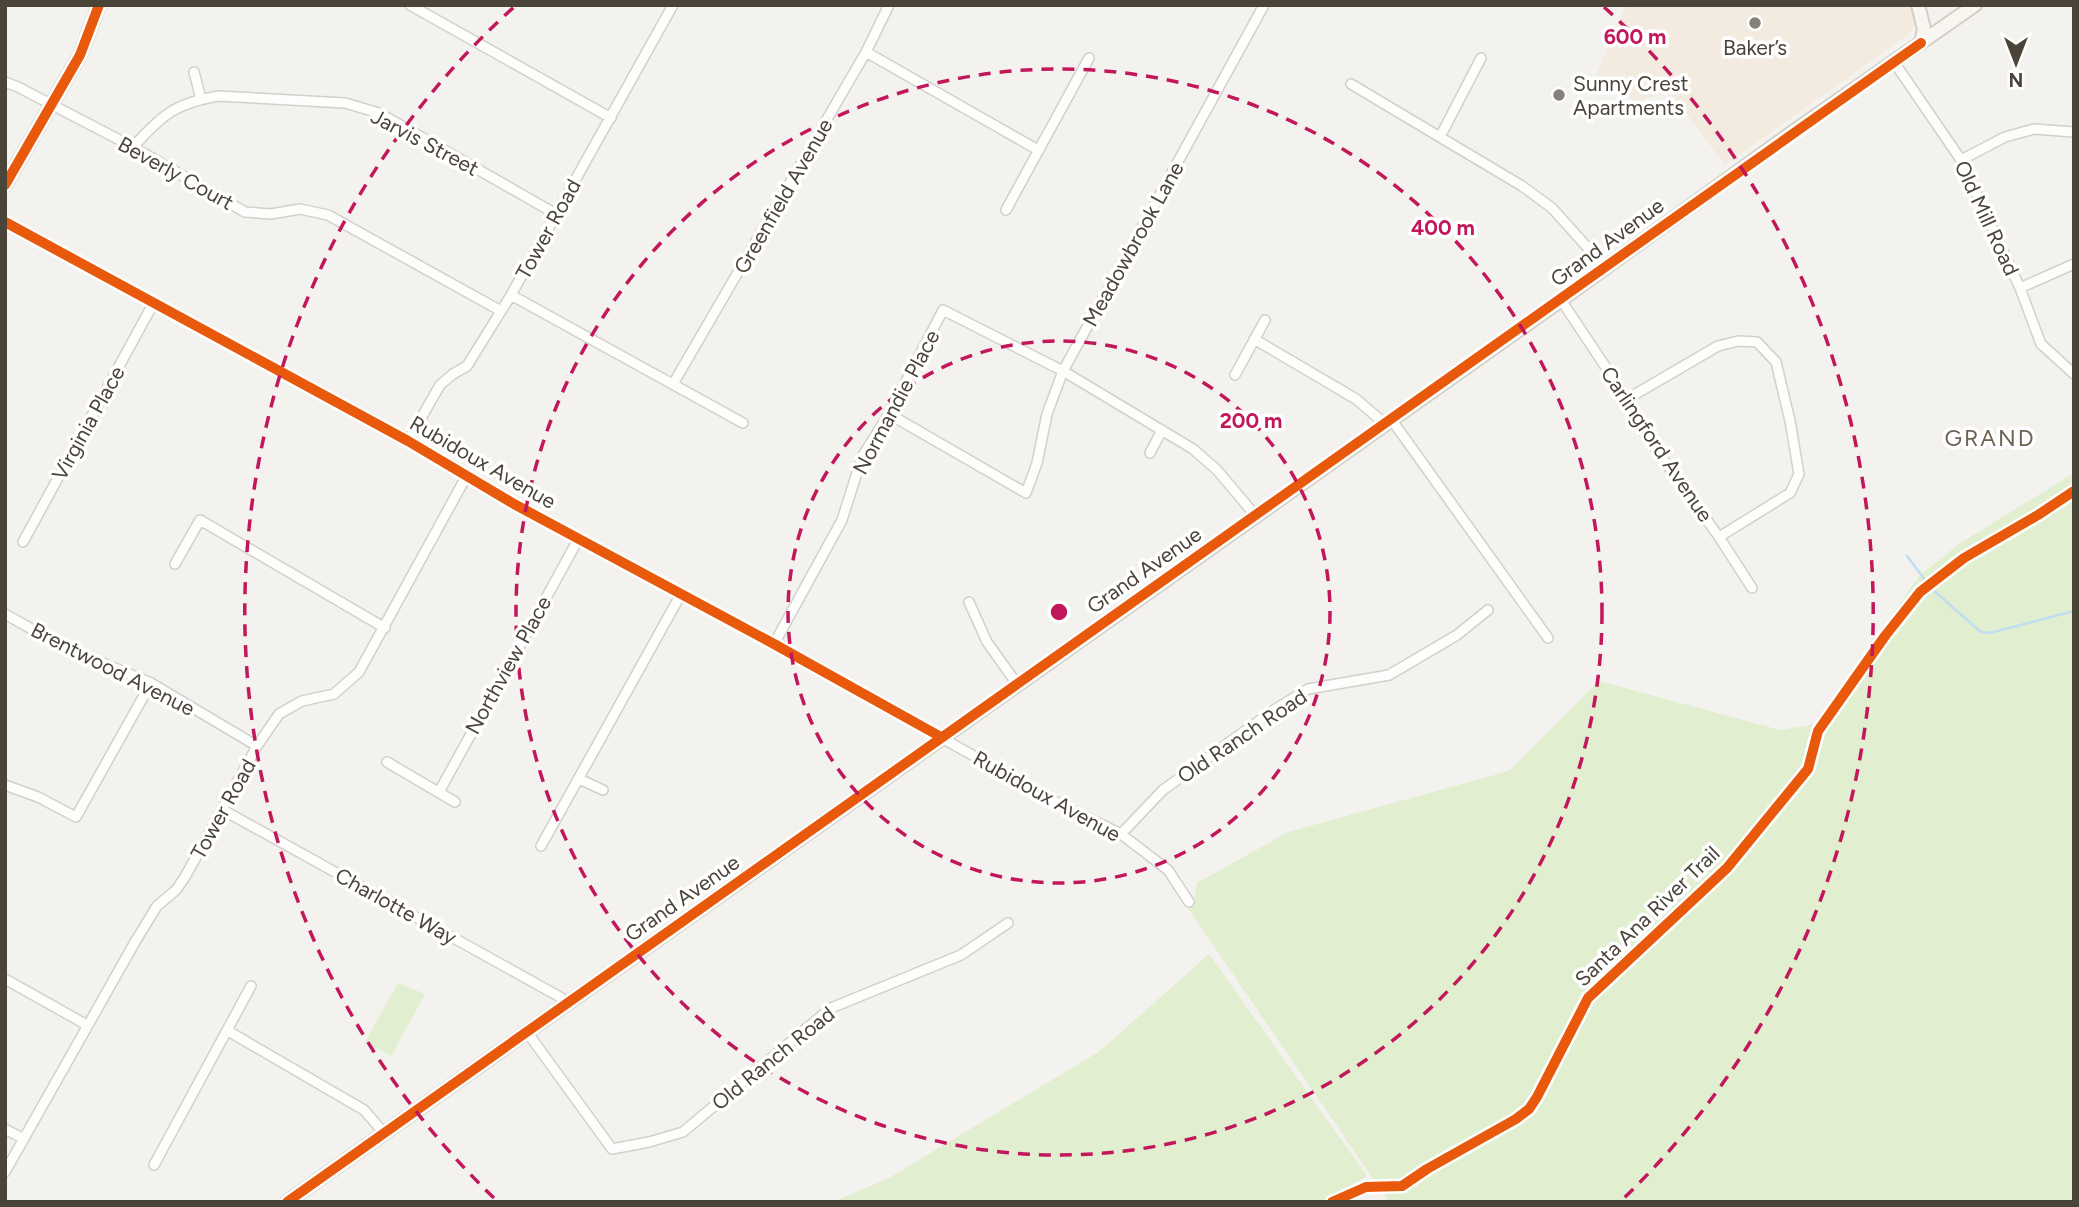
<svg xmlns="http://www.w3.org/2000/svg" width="2079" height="1207" font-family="Figtree,sans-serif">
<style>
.commercial{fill:#f3ebdf}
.green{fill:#e1eecf}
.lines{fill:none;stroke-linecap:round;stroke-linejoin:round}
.stream{stroke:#c0ddf1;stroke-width:2.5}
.street-casing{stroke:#d2d0cb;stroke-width:12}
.secondary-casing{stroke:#d3cfc5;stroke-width:16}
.street{stroke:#fdfdfc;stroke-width:9}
.secondary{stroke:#f7f6f1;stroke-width:12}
.cycleway-casing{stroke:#fff;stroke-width:15}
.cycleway{stroke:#e8590c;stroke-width:10}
.ring{fill:none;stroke:#c2185b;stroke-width:3.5;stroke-dasharray:12 9}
.poi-dot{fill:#868178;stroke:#fff;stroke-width:2.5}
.labels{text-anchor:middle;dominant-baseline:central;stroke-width:7;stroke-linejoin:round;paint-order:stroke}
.poi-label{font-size:21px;fill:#4b4439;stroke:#fff}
.street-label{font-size:21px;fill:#4b4439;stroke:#fff}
.neighbourhood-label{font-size:23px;letter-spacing:2px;fill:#6e6250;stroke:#fff}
.centre{fill:#c2185b;stroke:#fff;stroke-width:3.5}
.ring-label{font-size:21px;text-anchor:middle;font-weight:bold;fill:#c2185b;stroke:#fff;stroke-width:7;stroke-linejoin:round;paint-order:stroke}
</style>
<rect width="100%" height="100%" fill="#f4f2ee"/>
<path class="commercial" d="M 1626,5 L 1882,5 L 1907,7 L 1914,11 L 1916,25 L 1910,33 L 1725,165 L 1669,91 L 1638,102 L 1596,75 Z"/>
<path class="green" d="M 2074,473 L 2074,1202 L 1389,1202 L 1187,907 L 1194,902 L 1197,883 L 1288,832 L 1509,771 L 1599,681 L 1780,730 L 1816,724 L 1919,576 L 1959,544 Z
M 1209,954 L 1367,1176 L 1321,1202 L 833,1202 L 889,1178 L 1100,1051 Z
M 398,983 L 425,994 L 391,1056 L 365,1042 Z"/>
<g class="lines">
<path class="stream" d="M 1907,556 L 1925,580
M 1933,590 L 1981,632 L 1990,633 L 2074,611"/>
<g class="street-casing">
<path id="street" d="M 410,5 L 611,118
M 866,52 L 1038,150
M 1894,62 L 1961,160 L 2020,288 L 2041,344 L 2074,374
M 194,72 L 201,99
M 5,82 L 18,87 L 133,147 L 245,212 L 271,214 L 300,209 L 328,215 L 501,311
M 1351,84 L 1522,186 L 1552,208 L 1605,267
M 1440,137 L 1481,58
M 133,147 C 162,115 175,103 219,96 L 345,103 L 379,113 L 556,214
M 1961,160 L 2005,137 L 2034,129 L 2074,132
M 1006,210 L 1089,58
M 5,222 L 408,441 L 514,504 L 774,644 L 1065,807 L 1121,834 L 1168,870 L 1189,902
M 2020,288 L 2074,264
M 511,295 L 743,423
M 1561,300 L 1627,399 L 1638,424 L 1719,537 L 1752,588
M 1254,339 L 1356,399 L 1384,423
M 1235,375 L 1265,320
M 673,384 L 866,52 L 889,5
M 1627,399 L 1718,346 L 1738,341 L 1757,342 L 1776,362 L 1790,421 L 1799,474 L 1790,493 L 1719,537
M 889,414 L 1026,493 L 1037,463 L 1047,414 L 1063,371 L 1264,5
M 1391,419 L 1548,638
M 408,441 L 440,385 L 453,374 L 467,366 L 511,295 L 673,5
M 1150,453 L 1162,430
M 23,542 L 153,304
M 175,564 L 200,520 L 385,628
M 969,602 L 987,642 L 1017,684
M 5,614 L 62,646 L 151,683 L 257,746
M 774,644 L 842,520 L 862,457 L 889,414 L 943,310 L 1063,371 L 1193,449 L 1217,470 L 1255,515
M 387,762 L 455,802
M 579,779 L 603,790
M 5,785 L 38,797 L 76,817 L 151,683
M 439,792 L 579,538
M 223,810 L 560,997 L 567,1004
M 1121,834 L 1163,790 L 1277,708 L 1308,689 L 1389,675 L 1457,635 L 1488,610
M 541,846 L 681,594
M 5,979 L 87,1025
M 228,1031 L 364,1110 L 384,1133
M 527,1032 L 612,1149 L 649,1142 L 683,1132 L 831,1008 L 961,955 L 1008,923
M 5,1129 L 24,1139
M 154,1165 L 251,986
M 5,1172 L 135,942 L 157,906 L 176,890 L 185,877 L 257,746 L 279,714 L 302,701 L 334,694 L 359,672 L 466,477"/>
</g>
<g class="secondary-casing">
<path id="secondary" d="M 1918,5 L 1924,29 L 1921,43
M 5,185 L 80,55 L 99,5
M 287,1202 L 1561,300 L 1790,134 L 1975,5"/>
</g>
<use href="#street" class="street"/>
<use href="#secondary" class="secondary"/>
<g class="cycleway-casing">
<path id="cycleway" d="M 5,185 L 80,55 L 99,5
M 5,222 L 408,441 L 514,504 L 774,644 L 941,737
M 287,1202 L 1921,43
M 1332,1202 L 1366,1187 L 1402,1186 L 1427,1169 L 1516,1119 L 1529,1109 L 1537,1097 L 1588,998 L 1727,868 L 1808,769 L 1818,731 L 1885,636 L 1920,592 L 1964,558 L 2038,515 L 2074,491"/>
</g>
<use href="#cycleway" class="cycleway"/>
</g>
<g class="ring">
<circle cx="1059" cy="612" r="271"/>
<circle cx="1059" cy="612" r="543"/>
<path d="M494 1198A814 814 0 0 1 514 7M1604 7A814 814 0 0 1 1624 1198"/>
</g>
<g class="poi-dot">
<circle cx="1755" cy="23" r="7"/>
<circle cx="1559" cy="95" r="7"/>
</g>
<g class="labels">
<g class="poi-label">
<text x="1755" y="47">Baker’s</text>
<text x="1573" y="83" text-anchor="start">Sunny Crest<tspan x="1573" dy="24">Apartments</tspan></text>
</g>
<g class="street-label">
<text transform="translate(425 142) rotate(28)">Jarvis Street</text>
<text transform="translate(176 173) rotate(29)">Beverly Court</text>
<text transform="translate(783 196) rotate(-60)">Greenfield Avenue</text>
<text transform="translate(1987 218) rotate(65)">Old Mill Road</text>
<text transform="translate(548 229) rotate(-61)">Tower Road</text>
<text transform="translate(1607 242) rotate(-36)">Grand Avenue</text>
<text transform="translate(1133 244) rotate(-61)">Meadowbrook Lane</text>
<text transform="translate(896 402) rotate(-62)">Normandie Place</text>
<text transform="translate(88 423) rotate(-61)">Virginia Place</text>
<text transform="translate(1657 444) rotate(56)">Carlingford Avenue</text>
<text transform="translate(483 462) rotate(30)">Rubidoux Avenue</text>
<text transform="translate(1144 570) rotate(-35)">Grand Avenue</text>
<text transform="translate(508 665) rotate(-61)">Northview Place</text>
<text transform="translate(113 669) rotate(27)">Brentwood Avenue</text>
<text transform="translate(1242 736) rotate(-34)">Old Ranch Road</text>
<text transform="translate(1047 796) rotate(29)">Rubidoux Avenue</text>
<text transform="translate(223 809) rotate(-61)">Tower Road</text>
<text transform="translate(682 898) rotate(-35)">Grand Avenue</text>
<text transform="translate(396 906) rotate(29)">Charlotte Way</text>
<text transform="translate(1647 916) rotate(-44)">Santa Ana River Trail</text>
<text transform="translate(773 1058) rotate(-39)">Old Ranch Road</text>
</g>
<g class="neighbourhood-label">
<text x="1990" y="438">GRAND</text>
</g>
</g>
<circle cx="1059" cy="612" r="10" class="centre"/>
<g class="ring-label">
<text x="1635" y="44">600 m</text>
<text x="1443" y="235">400 m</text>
<text x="1251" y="428">200 m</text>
</g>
<rect width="2079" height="1207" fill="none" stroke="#4b4439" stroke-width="14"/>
<g transform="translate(2016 63) rotate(180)" stroke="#ffffff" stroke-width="5" paint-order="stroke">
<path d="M0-5L12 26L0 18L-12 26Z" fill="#4b4439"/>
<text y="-10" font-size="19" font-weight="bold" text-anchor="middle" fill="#4b4439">N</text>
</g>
</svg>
